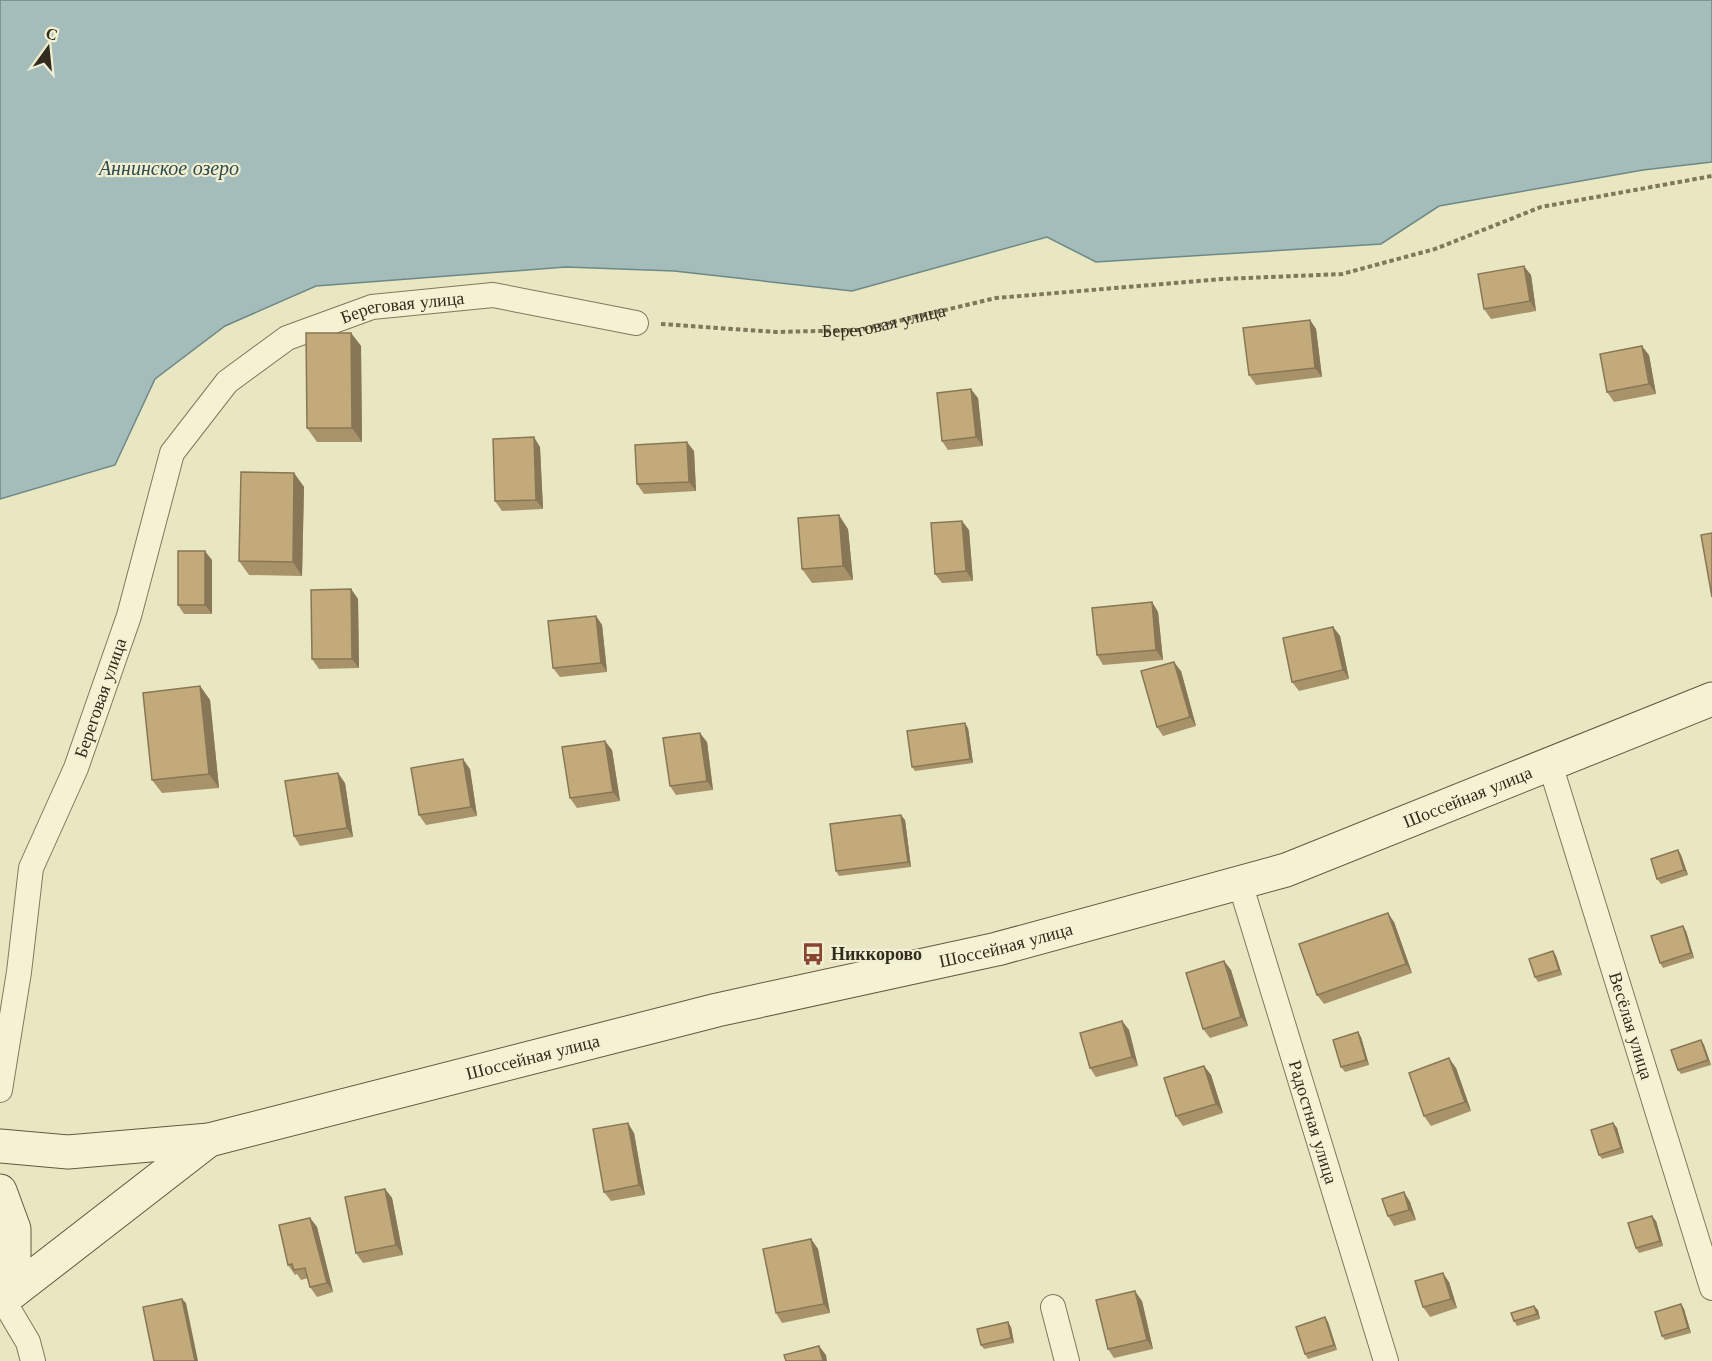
<svg xmlns="http://www.w3.org/2000/svg" width="1712" height="1361" font-family="'Libre Baskerville',serif">
<style>
.water{fill:#a4bcba;stroke:#6c8988;stroke-width:1.5}
.lines{fill:none;stroke-linecap:round;stroke-linejoin:round}
.minor-casing{stroke:#81785b;stroke-width:26}
.secondary-casing{stroke:#62593e;stroke-width:35}
.path{stroke:#81785b;stroke-width:4;stroke-dasharray:4.5 3;stroke-linecap:butt}
.minor{stroke:#f5f2d4;stroke-width:24}
.secondary{stroke:#f5f2d4;stroke-width:33}
.wall{fill:#a8926a}
.shaded-wall{fill:#887756}
.building{fill:#c3aa7b;stroke:#887756;stroke-width:1.5}
.labels{text-anchor:middle;dominant-baseline:central;stroke-width:4.5;stroke-linejoin:round;paint-order:stroke}
.street-label{font-size:18px;fill:#322c1e;stroke:#f1efd1}
.poi-label{font-size:18px;font-weight:bold;fill:#322c1e;stroke:#f1efd1;text-anchor:start}
.water-label{font-size:20px;font-style:italic;fill:#2e4b50;stroke:#f1efd1}
</style>
<rect width="100%" height="100%" fill="#e9e6c2"/>
<path class="water" d="M 0,0 L 1712,0 L 1712,162 L 1643,170 L 1439,206 L 1381,244 L 1096,262 L 1047,237 L 852,291 L 674,271 L 566,267 L 316,286 L 225,326 L 155,379 L 115,465 L 0,499 Z"/>
<g class="lines">
<g class="minor-casing">
<g id="minor">
<path id="s2" d="M 1550,764 L 1712,1288"/>
<path id="s3" d="M 1240,883 L 1386,1361"/>
<path id="s4" d="M 0,1090 L 19,972 L 31,868 L 76,768 L 129,616 L 172,453 L 227,382 L 287,338 L 372,307 L 493,295 L 636,323"/>
<path d="M 3,1300 L 28,1342 L 33,1361"/>
<path d="M 1053,1307 L 1067,1361"/>
</g>
</g>
<g class="secondary-casing">
<g id="secondary">
<path id="s5" d="M 0,1146 L 68,1152 L 209,1140 L 717,1010 L 997,949 L 1286,870 L 1712,699"/>
<path d="M 0,1191 L 14,1229 L 14,1257 L 0,1293"/>
<path d="M 0,1302 L 209,1140"/>
</g>
</g>
<path class="path" id="s1" d="M 661,324 L 776,332 L 860,330 L 996,298 L 1223,279 L 1342,274 L 1435,249 L 1541,207 L 1712,176"/>
<use href="#minor" class="minor"/>
<use href="#secondary" class="secondary"/>
</g>
<path class="wall" d="M 1531,275 L 1536,311 L 1491,319 L 1484,309 Z
M 1310,320 L 1316,329 L 1322,377 L 1256,385 L 1249,375 Z
M 351,333 L 361,346 L 362,442 L 317,442 L 307,428 Z
M 1649,355 L 1656,394 L 1614,402 L 1607,392 Z
M 978,398 L 983,446 L 948,450 L 942,441 Z
M 540,447 L 543,509 L 502,511 L 495,501 Z
M 694,451 L 696,491 L 644,494 L 637,484 Z
M 294,473 L 304,487 L 302,576 L 249,575 L 239,561 Z
M 848,529 L 853,580 L 812,583 L 802,569 Z
M 969,530 L 973,581 L 942,583 L 935,574 Z
M 212,560 L 212,614 L 184,614 L 178,605 Z
M 351,589 L 358,599 L 359,668 L 319,669 L 312,659 Z
M 1152,602 L 1158,612 L 1163,660 L 1103,665 L 1097,655 Z
M 596,616 L 602,625 L 607,672 L 560,677 L 553,668 Z
M 1333,627 L 1340,636 L 1349,679 L 1299,691 L 1292,682 Z
M 1181,671 L 1196,726 L 1163,736 L 1157,727 Z
M 200,686 L 210,700 L 219,788 L 162,793 L 152,780 Z
M 968,728 L 973,763 L 915,771 L 912,767 Z
M 707,742 L 713,790 L 676,795 L 670,786 Z
M 612,750 L 620,801 L 577,808 L 570,798 Z
M 470,769 L 477,816 L 426,825 L 419,815 Z
M 345,783 L 353,837 L 300,846 L 294,836 Z
M 905,820 L 911,867 L 839,876 L 836,871 Z
M 1678,850 L 1681,855 L 1688,875 L 1661,884 L 1657,879 Z
M 1394,922 L 1412,973 L 1324,1004 L 1317,995 Z
M 1686,931 L 1694,958 L 1663,968 L 1660,963 Z
M 1553,951 L 1556,956 L 1562,975 L 1538,982 L 1535,977 Z
M 1224,961 L 1231,970 L 1248,1026 L 1210,1038 L 1203,1029 Z
M 1122,1021 L 1129,1030 L 1138,1066 L 1096,1077 L 1090,1068 Z
M 1361,1037 L 1369,1065 L 1345,1072 L 1341,1067 Z
M 1701,1040 L 1704,1045 L 1711,1065 L 1681,1074 L 1678,1070 Z
M 1204,1066 L 1211,1075 L 1223,1113 L 1183,1126 L 1176,1116 Z
M 1456,1068 L 1471,1111 L 1431,1126 L 1424,1116 Z
M 1613,1123 L 1617,1128 L 1624,1153 L 1602,1159 L 1599,1155 Z
M 634,1133 L 645,1195 L 611,1201 L 604,1192 Z
M 385,1189 L 392,1198 L 403,1255 L 363,1263 L 356,1253 Z
M 1404,1192 L 1410,1202 L 1416,1220 L 1394,1226 L 1388,1216 Z
M 310,1218 L 317,1227 L 333,1292 L 317,1297 L 310,1287 L 308,1278 L 301,1280 L 297,1274 L 295,1275 L 288,1265 Z
M 1656,1221 L 1663,1246 L 1639,1253 L 1636,1248 Z
M 811,1239 L 818,1249 L 830,1313 L 782,1323 L 776,1313 Z
M 1449,1282 L 1457,1308 L 1430,1317 L 1423,1307 Z
M 1142,1301 L 1153,1349 L 1114,1358 L 1108,1349 Z
M 1681,1304 L 1684,1309 L 1691,1333 L 1665,1340 L 1662,1336 Z
M 1538,1310 L 1540,1319 L 1517,1326 L 1514,1321 Z
M 1325,1317 L 1328,1322 L 1337,1350 L 1308,1359 L 1305,1354 Z
M 1011,1327 L 1014,1343 L 984,1349 L 981,1345 Z"/>
<path class="shaded-wall" d="M 1524,266 L 1531,275 L 1536,311 L 1530,301 Z
M 1310,320 L 1316,329 L 1322,377 L 1315,368 Z
M 351,333 L 361,346 L 362,442 L 352,428 Z
M 1642,346 L 1649,355 L 1656,394 L 1649,384 Z
M 971,389 L 978,398 L 983,446 L 976,437 Z
M 534,437 L 540,447 L 543,509 L 536,500 Z
M 687,442 L 694,451 L 696,491 L 689,482 Z
M 294,473 L 304,487 L 302,576 L 293,562 Z
M 839,515 L 848,529 L 853,580 L 843,566 Z
M 962,521 L 969,530 L 973,581 L 966,571 Z
M 205,551 L 212,560 L 212,614 L 205,605 Z
M 351,589 L 358,599 L 359,668 L 352,659 Z
M 1152,602 L 1158,612 L 1163,660 L 1156,650 Z
M 596,616 L 602,625 L 607,672 L 601,663 Z
M 1333,627 L 1340,636 L 1349,679 L 1343,670 Z
M 1174,662 L 1181,671 L 1196,726 L 1190,717 Z
M 200,686 L 210,700 L 219,788 L 209,774 Z
M 965,723 L 968,728 L 973,763 L 970,759 Z
M 700,733 L 707,742 L 713,790 L 707,781 Z
M 605,741 L 612,750 L 620,801 L 613,792 Z
M 463,759 L 470,769 L 477,816 L 471,807 Z
M 338,773 L 345,783 L 353,837 L 347,828 Z
M 901,815 L 905,820 L 911,867 L 908,862 Z
M 1678,850 L 1681,855 L 1688,875 L 1684,870 Z
M 1388,913 L 1394,922 L 1412,973 L 1406,964 Z
M 1683,926 L 1686,931 L 1694,958 L 1691,953 Z
M 1553,951 L 1556,956 L 1562,975 L 1559,970 Z
M 1224,961 L 1231,970 L 1248,1026 L 1241,1017 Z
M 1122,1021 L 1129,1030 L 1138,1066 L 1132,1057 Z
M 1358,1032 L 1361,1037 L 1369,1065 L 1366,1060 Z
M 1701,1040 L 1704,1045 L 1711,1065 L 1708,1060 Z
M 1449,1058 L 1456,1068 L 1471,1111 L 1465,1102 Z
M 1204,1066 L 1211,1075 L 1223,1113 L 1216,1104 Z
M 628,1123 L 634,1133 L 645,1195 L 639,1185 Z
M 1613,1123 L 1617,1128 L 1624,1153 L 1621,1148 Z
M 385,1189 L 392,1198 L 403,1255 L 396,1245 Z
M 1404,1192 L 1410,1202 L 1416,1220 L 1409,1210 Z
M 1652,1216 L 1656,1221 L 1663,1246 L 1660,1241 Z
M 310,1218 L 317,1227 L 333,1292 L 327,1283 Z
M 811,1239 L 818,1249 L 830,1313 L 824,1304 Z
M 1443,1273 L 1449,1282 L 1457,1308 L 1451,1299 Z
M 1135,1291 L 1142,1301 L 1153,1349 L 1147,1340 Z
M 182,1299 L 186,1303 L 198,1361 L 195,1361 Z
M 1681,1304 L 1684,1309 L 1691,1333 L 1688,1328 Z
M 1534,1306 L 1538,1310 L 1540,1319 L 1537,1314 Z
M 1325,1317 L 1328,1322 L 1337,1350 L 1334,1345 Z
M 1008,1322 L 1011,1327 L 1014,1343 L 1011,1338 Z
M 819,1346 L 826,1355 L 827,1361 L 823,1361 Z"/>
<path class="building" d="M 1524,266 L 1530,301 L 1484,309 L 1478,274 Z
M 1310,320 L 1315,368 L 1249,375 L 1243,328 Z
M 306,333 L 351,333 L 352,428 L 307,428 Z
M 1642,346 L 1649,384 L 1607,392 L 1600,354 Z
M 971,389 L 976,437 L 942,441 L 937,393 Z
M 534,437 L 536,500 L 495,501 L 493,439 Z
M 687,442 L 689,482 L 637,484 L 635,445 Z
M 241,472 L 294,473 L 293,562 L 239,561 Z
M 839,515 L 843,566 L 802,569 L 798,518 Z
M 962,521 L 966,571 L 935,574 L 931,523 Z
M 1712,533 L 1712,597 L 1701,535 Z
M 178,551 L 205,551 L 205,605 L 178,605 Z
M 351,589 L 352,659 L 312,659 L 311,590 Z
M 1152,602 L 1156,650 L 1097,655 L 1092,608 Z
M 596,616 L 601,663 L 553,668 L 548,621 Z
M 1333,627 L 1343,670 L 1292,682 L 1283,638 Z
M 1174,662 L 1190,717 L 1157,727 L 1141,671 Z
M 200,686 L 209,774 L 152,780 L 143,693 Z
M 965,723 L 970,759 L 912,767 L 907,731 Z
M 700,733 L 707,781 L 670,786 L 663,738 Z
M 605,741 L 613,792 L 570,798 L 562,747 Z
M 463,759 L 471,807 L 419,815 L 411,768 Z
M 338,773 L 347,828 L 294,836 L 285,781 Z
M 901,815 L 908,862 L 836,871 L 830,824 Z
M 1678,850 L 1684,870 L 1657,879 L 1651,859 Z
M 1388,913 L 1406,964 L 1317,995 L 1299,944 Z
M 1683,926 L 1691,953 L 1660,963 L 1651,936 Z
M 1553,951 L 1559,970 L 1535,977 L 1529,959 Z
M 1224,961 L 1241,1017 L 1203,1029 L 1186,973 Z
M 1122,1021 L 1132,1057 L 1090,1068 L 1080,1033 Z
M 1358,1032 L 1366,1060 L 1341,1067 L 1333,1040 Z
M 1701,1040 L 1708,1060 L 1678,1070 L 1671,1050 Z
M 1449,1058 L 1465,1102 L 1424,1116 L 1409,1073 Z
M 1204,1066 L 1216,1104 L 1176,1116 L 1164,1078 Z
M 628,1123 L 639,1185 L 604,1192 L 593,1129 Z
M 1613,1123 L 1621,1148 L 1599,1155 L 1591,1130 Z
M 385,1189 L 396,1245 L 356,1253 L 345,1197 Z
M 1404,1192 L 1409,1210 L 1388,1216 L 1382,1199 Z
M 1652,1216 L 1660,1241 L 1636,1248 L 1628,1223 Z
M 310,1218 L 327,1283 L 310,1287 L 305,1268 L 294,1270 L 292,1264 L 288,1265 L 279,1225 Z
M 811,1239 L 824,1304 L 776,1313 L 763,1249 Z
M 1443,1273 L 1451,1299 L 1423,1307 L 1415,1281 Z
M 1135,1291 L 1147,1340 L 1108,1349 L 1096,1300 Z
M 182,1299 L 195,1361 L 154,1361 L 143,1307 Z
M 1681,1304 L 1688,1328 L 1662,1336 L 1655,1312 Z
M 1534,1306 L 1537,1314 L 1514,1321 L 1511,1313 Z
M 1325,1317 L 1334,1345 L 1305,1354 L 1296,1327 Z
M 1008,1322 L 1011,1338 L 981,1345 L 977,1329 Z
M 819,1346 L 823,1361 L 786,1361 L 784,1355 Z"/>
<defs>
<g id="bus-bare" transform="scale(1.8)"><path d="M-5-6H5V4H4V6H2V4H-2V6H-4V4H-5ZM-3.5-4V0h7V-4ZM-3.5 1.2v1.5H-2V1.2ZM2 1.2v1.5H3.5V1.2Z" fill="#894531" stroke="#f1efd1" stroke-width="2.5" paint-order="stroke"/></g>
</defs>
<g fill-rule="evenodd">
<use href="#bus-bare" x="813" y="954"/>
</g>
<g class="labels">
<g class="street-label">
<text stroke="none"><textPath href="#s4" startOffset="948">Береговая улица</textPath></text>
<text stroke="none"><textPath href="#s1" startOffset="224">Береговая улица</textPath></text>
<text stroke="none"><textPath href="#s4" startOffset="408">Береговая улица</textPath></text>
<text stroke="none"><textPath href="#s5" startOffset="1516">Шоссейная улица</textPath></text>
<text stroke="none"><textPath href="#s5" startOffset="1030">Шоссейная улица</textPath></text>
<text stroke="none"><textPath href="#s2" startOffset="274">Весёлая улица</textPath></text>
<text stroke="none"><textPath href="#s5" startOffset="544">Шоссейная улица</textPath></text>
<text stroke="none"><textPath href="#s3" startOffset="250">Радостная улица</textPath></text>
</g>
<g class="poi-label">
<text x="831" y="954">Никкорово</text>
</g>
<g class="water-label">
<text x="169" y="168">Аннинское озеро</text>
</g>
</g>
<g transform="translate(48 48) rotate(15)" stroke="#f1efd1" stroke-width="4.5" paint-order="stroke">
<path d="M0-4.5L10 22L0 15L-10 22Z" fill="#322c1e"/>
<text y="-9" font-size="16" font-weight="bold" text-anchor="middle" fill="#322c1e">С</text>
</g>
</svg>
